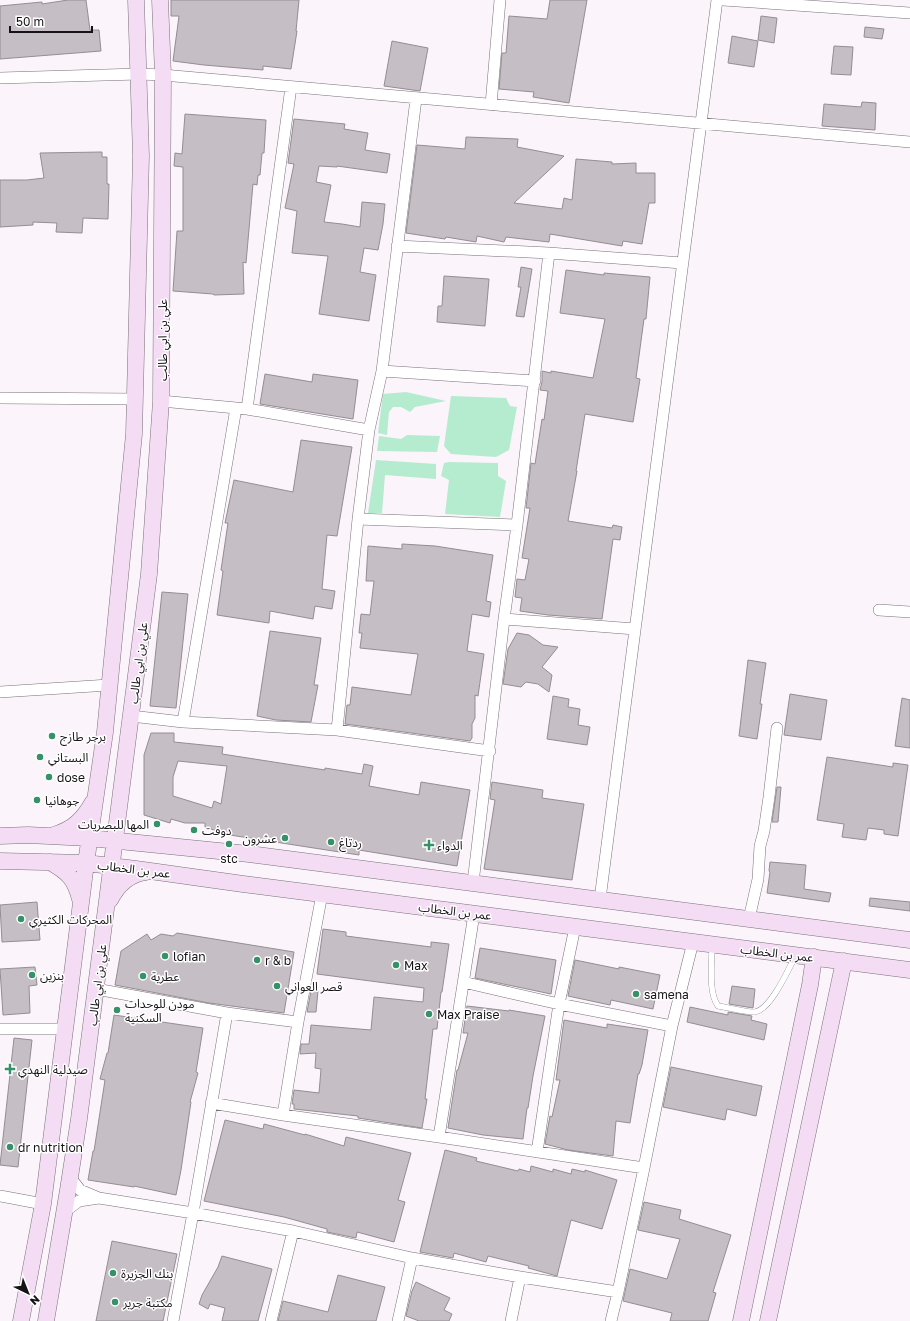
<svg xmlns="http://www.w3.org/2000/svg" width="910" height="1321" font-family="'Golos Text','Noto Sans Arabic',sans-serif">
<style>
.green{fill:#b5ebce}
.building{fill:#c5bec4;stroke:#948e94;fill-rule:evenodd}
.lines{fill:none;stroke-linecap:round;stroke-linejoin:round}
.lane-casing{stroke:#787277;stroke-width:6}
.street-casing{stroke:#787277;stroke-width:12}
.secondary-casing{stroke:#787277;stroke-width:17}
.lane{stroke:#fff;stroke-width:5.5}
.street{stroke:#fff;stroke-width:11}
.secondary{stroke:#f4dcf4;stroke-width:16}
.poi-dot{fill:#359168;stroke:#fff;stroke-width:1.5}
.labels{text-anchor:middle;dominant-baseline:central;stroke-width:3;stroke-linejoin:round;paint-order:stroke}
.street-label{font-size:12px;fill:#161316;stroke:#fff}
.poi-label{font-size:12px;fill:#161316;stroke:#fff;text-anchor:start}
</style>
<rect width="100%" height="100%" fill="#fbf4fb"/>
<path class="green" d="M 406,392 L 446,401 L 415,407 L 410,412 L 401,407 L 393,407 L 389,412 L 387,435 L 378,433 L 383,394 Z
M 451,396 L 506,398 L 510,406 L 517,407 L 509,450 L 496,457 L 451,454 L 444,446 Z
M 407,435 L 440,436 L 437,452 L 377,451 L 379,436 L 401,439 Z
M 376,460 L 436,464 L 436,479 L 385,475 L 382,513 L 368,513 Z
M 449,462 L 498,463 L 498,476 L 506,481 L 500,517 L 445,514 L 449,480 L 441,476 L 444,463 Z"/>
<path class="building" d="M 68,0 L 86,0 L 90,30 L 99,30 L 101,51 L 0,59 L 0,6 L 42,2 L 42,4 Z
M 171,0 L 299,0 L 296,31 L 297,31 L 291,69 L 263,66 L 263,70 L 204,65 L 173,61 L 179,16 L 171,16 Z
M 550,0 L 587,0 L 569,103 L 533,97 L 534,92 L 499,89 L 502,53 L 506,53 L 509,16 L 547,19 Z
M 761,16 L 777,18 L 774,43 L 758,40 Z
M 865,27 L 884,29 L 882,39 L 864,37 Z
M 732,36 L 758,41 L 754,67 L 728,63 Z
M 392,41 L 428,48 L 420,91 L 384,86 Z
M 834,46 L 853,47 L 851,75 L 831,74 Z
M 862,102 L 876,103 L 875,130 L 822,126 L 824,104 L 861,107 Z
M 185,114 L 266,120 L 264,153 L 262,153 L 260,175 L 258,175 L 257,185 L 253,184 L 246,263 L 243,262 L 244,294 L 214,295 L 213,294 L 173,291 L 177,231 L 183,231 L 183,167 L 174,166 L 175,153 L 182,154 Z
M 294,119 L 345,124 L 344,129 L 368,133 L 365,150 L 390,154 L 387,173 L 337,166 L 337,167 L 319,166 L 316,182 L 331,185 L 324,222 L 342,224 L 360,227 L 362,202 L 385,204 L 383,224 L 378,250 L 364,248 L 360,272 L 376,275 L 369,321 L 319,314 L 328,256 L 292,253 L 297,211 L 285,208 L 294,164 L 288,163 Z
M 466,137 L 518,139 L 517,147 L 564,156 L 514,203 L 562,209 L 564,198 L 572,200 L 576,159 L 612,162 L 612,164 L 636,163 L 636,173 L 655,173 L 655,203 L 649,203 L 642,244 L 623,241 L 622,246 L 550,234 L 549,242 L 506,237 L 504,242 L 477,236 L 476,242 L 446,237 L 445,239 L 406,233 L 417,145 L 465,149 Z
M 102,152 L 102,157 L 107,157 L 107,184 L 109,184 L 108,219 L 83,218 L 82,233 L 56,232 L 57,223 L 33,222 L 33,225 L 0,227 L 0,180 L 27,180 L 44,178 L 40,153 Z
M 521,267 L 532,269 L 524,317 L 516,316 L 521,287 L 518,287 Z
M 566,270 L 604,275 L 604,273 L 650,277 L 646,319 L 644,319 L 636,378 L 640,379 L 633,422 L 585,414 L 576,471 L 577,471 L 568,521 L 612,528 L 613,525 L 622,527 L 620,540 L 613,539 L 602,619 L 548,615 L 520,611 L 522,598 L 515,597 L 517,579 L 525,580 L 529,559 L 522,558 L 530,508 L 526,508 L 531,463 L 535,464 L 542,419 L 544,420 L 548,391 L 540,390 L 542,382 L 542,371 L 551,373 L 551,371 L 593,378 L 605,319 L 560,313 Z
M 444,276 L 489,279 L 485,326 L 437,322 L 438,306 L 442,306 Z
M 265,374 L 312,382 L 313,374 L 358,380 L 353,419 L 260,404 Z
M 301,440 L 352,447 L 337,536 L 327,535 L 322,589 L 335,591 L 332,609 L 315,606 L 313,619 L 270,611 L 269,623 L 217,615 L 223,571 L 221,570 L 228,523 L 225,523 L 234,480 L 293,492 Z
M 402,544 L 435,546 L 493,555 L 486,601 L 491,602 L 489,617 L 472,614 L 467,651 L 484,654 L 478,696 L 475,695 L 475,718 L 472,724 L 472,738 L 470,741 L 345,724 L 347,705 L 350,705 L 352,687 L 411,695 L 418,654 L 360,648 L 362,633 L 359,633 L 361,614 L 370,615 L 374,581 L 366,581 L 368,546 L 402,549 Z
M 162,592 L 188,594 L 176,708 L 150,706 Z
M 270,631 L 321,638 L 314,685 L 318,685 L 311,722 L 276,720 L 257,716 Z
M 517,633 L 529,635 L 543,645 L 558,647 L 542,667 L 552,675 L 549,692 L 538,684 L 526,682 L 521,687 L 503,684 L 508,649 Z
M 748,660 L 766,663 L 760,704 L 762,704 L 757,739 L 739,736 Z
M 790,694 L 827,700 L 821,740 L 784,735 Z
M 553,696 L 569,699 L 568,707 L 580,709 L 578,725 L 590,727 L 587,745 L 547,739 Z
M 902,698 L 910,700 L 910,748 L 895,746 Z
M 151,733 L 174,733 L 174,742 L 223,747 L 222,754 L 325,770 L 325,768 L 362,774 L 364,764 L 373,766 L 369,786 L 419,795 L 421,782 L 470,790 L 457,866 L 359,850 L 359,855 L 217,833 L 217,831 L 205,827 L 205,823 L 185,823 L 171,819 L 170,823 L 144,815 L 144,755 ZM 178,761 L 227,766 L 221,804 L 214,801 L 212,808 L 173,796 L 173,777 Z
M 827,757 L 893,767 L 893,763 L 908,765 L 898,836 L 884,834 L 884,830 L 868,828 L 866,840 L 842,837 L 844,824 L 817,820 Z
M 492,782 L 543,790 L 542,798 L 584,804 L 572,880 L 484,869 L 495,800 L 490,799 Z
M 777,787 L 781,787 L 778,822 L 772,822 Z
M 770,862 L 806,865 L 804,889 L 831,893 L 829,902 L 767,893 L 770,872 L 769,871 Z
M 870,898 L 910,902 L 910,911 L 869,906 Z
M 37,902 L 40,940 L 2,942 L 0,905 Z
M 323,929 L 346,932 L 346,936 L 431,947 L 431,942 L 449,944 L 442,992 L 441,992 L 437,1029 L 433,1029 L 425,1099 L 427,1099 L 422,1128 L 358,1118 L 358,1116 L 294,1109 L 294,1104 L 292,1104 L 294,1090 L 319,1093 L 321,1069 L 315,1068 L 316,1053 L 300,1054 L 301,1044 L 309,1044 L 311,1025 L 371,1030 L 374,997 L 423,1002 L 424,988 L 317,974 Z
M 177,933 L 294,952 L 284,1013 L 209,1003 L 115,985 L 121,951 L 147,934 L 151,940 L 161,934 L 173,936 Z
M 480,948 L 556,960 L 551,994 L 475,978 Z
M 575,960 L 619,969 L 619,967 L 660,975 L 653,1009 L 611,1000 L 610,1005 L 568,996 Z
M 35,967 L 37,985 L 29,986 L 30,1013 L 3,1015 L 0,969 Z
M 732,986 L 755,989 L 753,1008 L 729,1004 Z
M 311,991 L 318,991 L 316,1012 L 307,1012 Z
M 467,1006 L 509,1011 L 509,1010 L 545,1016 L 533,1076 L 528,1108 L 527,1108 L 523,1139 L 483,1135 L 448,1128 L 457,1070 L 458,1070 L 468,1033 L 463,1033 Z
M 690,1007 L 728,1015 L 728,1012 L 752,1016 L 751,1020 L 767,1024 L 764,1040 L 687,1022 Z
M 114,1015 L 203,1028 L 196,1072 L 198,1073 L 190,1102 L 191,1102 L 181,1170 L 176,1195 L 134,1186 L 134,1187 L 88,1180 L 93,1151 L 94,1151 L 105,1080 L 100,1079 L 107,1053 L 108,1053 Z
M 564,1020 L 607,1028 L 607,1024 L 648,1030 L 642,1065 L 639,1074 L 638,1074 L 630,1123 L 616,1121 L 613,1156 L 568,1150 L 545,1144 L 550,1116 L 552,1117 L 560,1080 L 556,1080 Z
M 14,1038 L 32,1040 L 18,1167 L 0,1165 Z
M 671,1067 L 762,1086 L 756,1116 L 727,1109 L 725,1120 L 663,1107 Z
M 225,1120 L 263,1129 L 264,1124 L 305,1135 L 305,1134 L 344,1146 L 346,1137 L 411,1153 L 398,1200 L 405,1202 L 394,1242 L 357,1232 L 356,1238 L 327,1232 L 327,1229 L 284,1217 L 204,1201 Z
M 445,1150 L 477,1158 L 476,1161 L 518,1171 L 519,1169 L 530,1172 L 531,1166 L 553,1172 L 553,1169 L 571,1174 L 572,1169 L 585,1172 L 585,1170 L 617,1180 L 602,1229 L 571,1220 L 557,1276 L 528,1268 L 529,1266 L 488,1256 L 486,1262 L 454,1253 L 453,1258 L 420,1252 Z
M 644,1202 L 681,1210 L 679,1219 L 731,1235 L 713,1292 L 716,1293 L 708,1321 L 670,1321 L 672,1313 L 623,1301 L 630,1269 L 667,1279 L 680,1239 L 638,1230 Z
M 112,1241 L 177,1254 L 163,1321 L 96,1321 Z
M 222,1256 L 272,1269 L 258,1321 L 222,1321 L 225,1308 L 210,1304 L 208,1309 L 199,1304 L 202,1295 L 218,1267 Z
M 338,1275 L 385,1287 L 376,1321 L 278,1321 L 283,1301 L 328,1312 Z
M 416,1282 L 450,1298 L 444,1310 L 452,1314 L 449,1321 L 419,1321 L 406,1316 L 412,1291 Z"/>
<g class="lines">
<g class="lane-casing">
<path id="lane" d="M 712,947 C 712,964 708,992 718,1006 C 726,1007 749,1013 755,1012 C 771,1009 788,970 795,957"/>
</g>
<g class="street-casing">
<path id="street" d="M 723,0 L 910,13
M 0,78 L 139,74 L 163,75 L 910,142
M 491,105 L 500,0
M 397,246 L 549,253 L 682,263
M 382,371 L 535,381
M 0,398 L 135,399
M 161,401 L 247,409 L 369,430
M 247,409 L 291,87
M 358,519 L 517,525
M 879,610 L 910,612
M 504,619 L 635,629
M 0,692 L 109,685
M 131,716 L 183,722 L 337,730 L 490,751
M 183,722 L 236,408
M 337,730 L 358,519 L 369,430 L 382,371 L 416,99
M 473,883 L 504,619 L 517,525 L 549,253
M 600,899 L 717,0
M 749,919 L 758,879 L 760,846 L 764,831 L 769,797 L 777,728
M 463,982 L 559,1004 L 672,1026
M 96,989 L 227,1013 L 298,1022
M 0,1029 L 64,1029
M 211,1103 L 283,1115 L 439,1137 L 644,1168
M 283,1115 L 298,1022 L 322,894
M 439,1137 L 474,914
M 537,1152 L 559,1004 L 575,927
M 0,1196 L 43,1204
M 99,1198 L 193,1213 L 293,1231 L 412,1258 L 398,1321
M 64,1212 L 79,1201 L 99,1198 L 80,1190 L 70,1177
M 412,1258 L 520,1277 L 618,1292 L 644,1168 L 672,1026 L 693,942
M 173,1321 L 193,1213 L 227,1013
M 271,1321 L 293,1231
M 511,1321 L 520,1277
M 611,1321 L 618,1292"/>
</g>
<g class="secondary-casing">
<path id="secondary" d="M 54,835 C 73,829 83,820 93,802
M 0,836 L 28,835 L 89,838 L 249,854 L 910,940
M 0,861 L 86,863 L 136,869 L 243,884 L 910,970
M 50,862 C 68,872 75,879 80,899
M 110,900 C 118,884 129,874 146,872
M 21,1321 L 43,1204 L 86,863 L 105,732 L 134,434 L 141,156 L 136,0
M 46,1321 L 68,1190 L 79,1119 L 149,574 L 161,401 L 163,75 L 160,0
M 741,1321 L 810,985 L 814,957
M 768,1321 L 844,961"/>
</g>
<use href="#lane" class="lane"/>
<use href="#street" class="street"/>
<use href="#secondary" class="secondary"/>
</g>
<g class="poi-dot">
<circle cx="52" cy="736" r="4"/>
<circle cx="40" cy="757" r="4"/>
<circle cx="49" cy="777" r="4"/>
<circle cx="37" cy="800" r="4"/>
<circle cx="157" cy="824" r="4"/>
<circle cx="194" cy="830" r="4"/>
<circle cx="285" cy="838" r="4"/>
<circle cx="331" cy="842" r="4"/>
<circle cx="229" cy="844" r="4"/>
<path d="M427 839h4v4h4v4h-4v4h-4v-4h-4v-4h4z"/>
<circle cx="21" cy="919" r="4"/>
<circle cx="165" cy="956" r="4"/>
<circle cx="257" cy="960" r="4"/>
<circle cx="396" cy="965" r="4"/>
<circle cx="32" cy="975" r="4"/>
<circle cx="143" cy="976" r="4"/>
<circle cx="277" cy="986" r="4"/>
<circle cx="636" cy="994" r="4"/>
<circle cx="117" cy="1010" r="4"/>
<circle cx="429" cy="1014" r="4"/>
<path d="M8 1063h4v4h4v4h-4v4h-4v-4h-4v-4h4z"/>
<circle cx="10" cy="1147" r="4"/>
<circle cx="113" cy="1273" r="4"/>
<circle cx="115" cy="1302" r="4"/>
</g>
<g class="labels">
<g class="street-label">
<text transform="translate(162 340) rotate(-90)">علي بن ابي طالب</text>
<text transform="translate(138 663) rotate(-83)">علي بن ابي طالب</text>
<text transform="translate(134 869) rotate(7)">عمر بن الخطاب</text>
<text transform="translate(455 911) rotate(7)">عمر بن الخطاب</text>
<text transform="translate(777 953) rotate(7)">عمر بن الخطاب</text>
<text transform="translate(97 985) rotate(-83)">علي بن ابي طالب</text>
</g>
<g class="poi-label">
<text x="60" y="736">برجر طازج</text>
<text x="48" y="757">البستاني</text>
<text x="57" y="777">dose</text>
<text x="45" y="800">جوهانيا</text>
<text x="149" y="824" text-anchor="end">المها للبصريات</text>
<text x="202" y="830">دوفت</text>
<text x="277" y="838" text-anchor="end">عشرون</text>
<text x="339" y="842">ردتاغ</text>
<text x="437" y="845">الدواء</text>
<text x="229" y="858" text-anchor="middle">stc</text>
<text x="29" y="919">المحركات الكثيري</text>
<text x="173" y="956">lofian</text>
<text x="265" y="960">r &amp; b</text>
<text x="404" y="965">Max</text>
<text x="40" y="975">بنزين</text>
<text x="151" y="976">عطرية</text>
<text x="285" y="986">قصر العواني</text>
<text x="644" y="994">samena</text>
<text x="125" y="1003">مودن للوحدات<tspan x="125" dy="14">السكنية</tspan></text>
<text x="437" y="1014">Max Praise</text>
<text x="18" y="1069">صيدلية النهدي</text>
<text x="18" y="1147">dr nutrition</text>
<text x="121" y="1273">بنك الجزيرة</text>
<text x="123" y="1302">مكتبة جرير</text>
</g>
</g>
<g transform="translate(28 1293) rotate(137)" stroke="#ffffff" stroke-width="3" paint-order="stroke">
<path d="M0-3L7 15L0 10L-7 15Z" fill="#161316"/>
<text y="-6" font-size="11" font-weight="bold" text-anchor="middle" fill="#161316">N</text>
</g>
<path d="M10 26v6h82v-6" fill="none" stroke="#161316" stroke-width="2"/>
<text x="16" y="26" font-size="12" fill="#161316" stroke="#ffffff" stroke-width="3" paint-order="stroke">50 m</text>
</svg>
